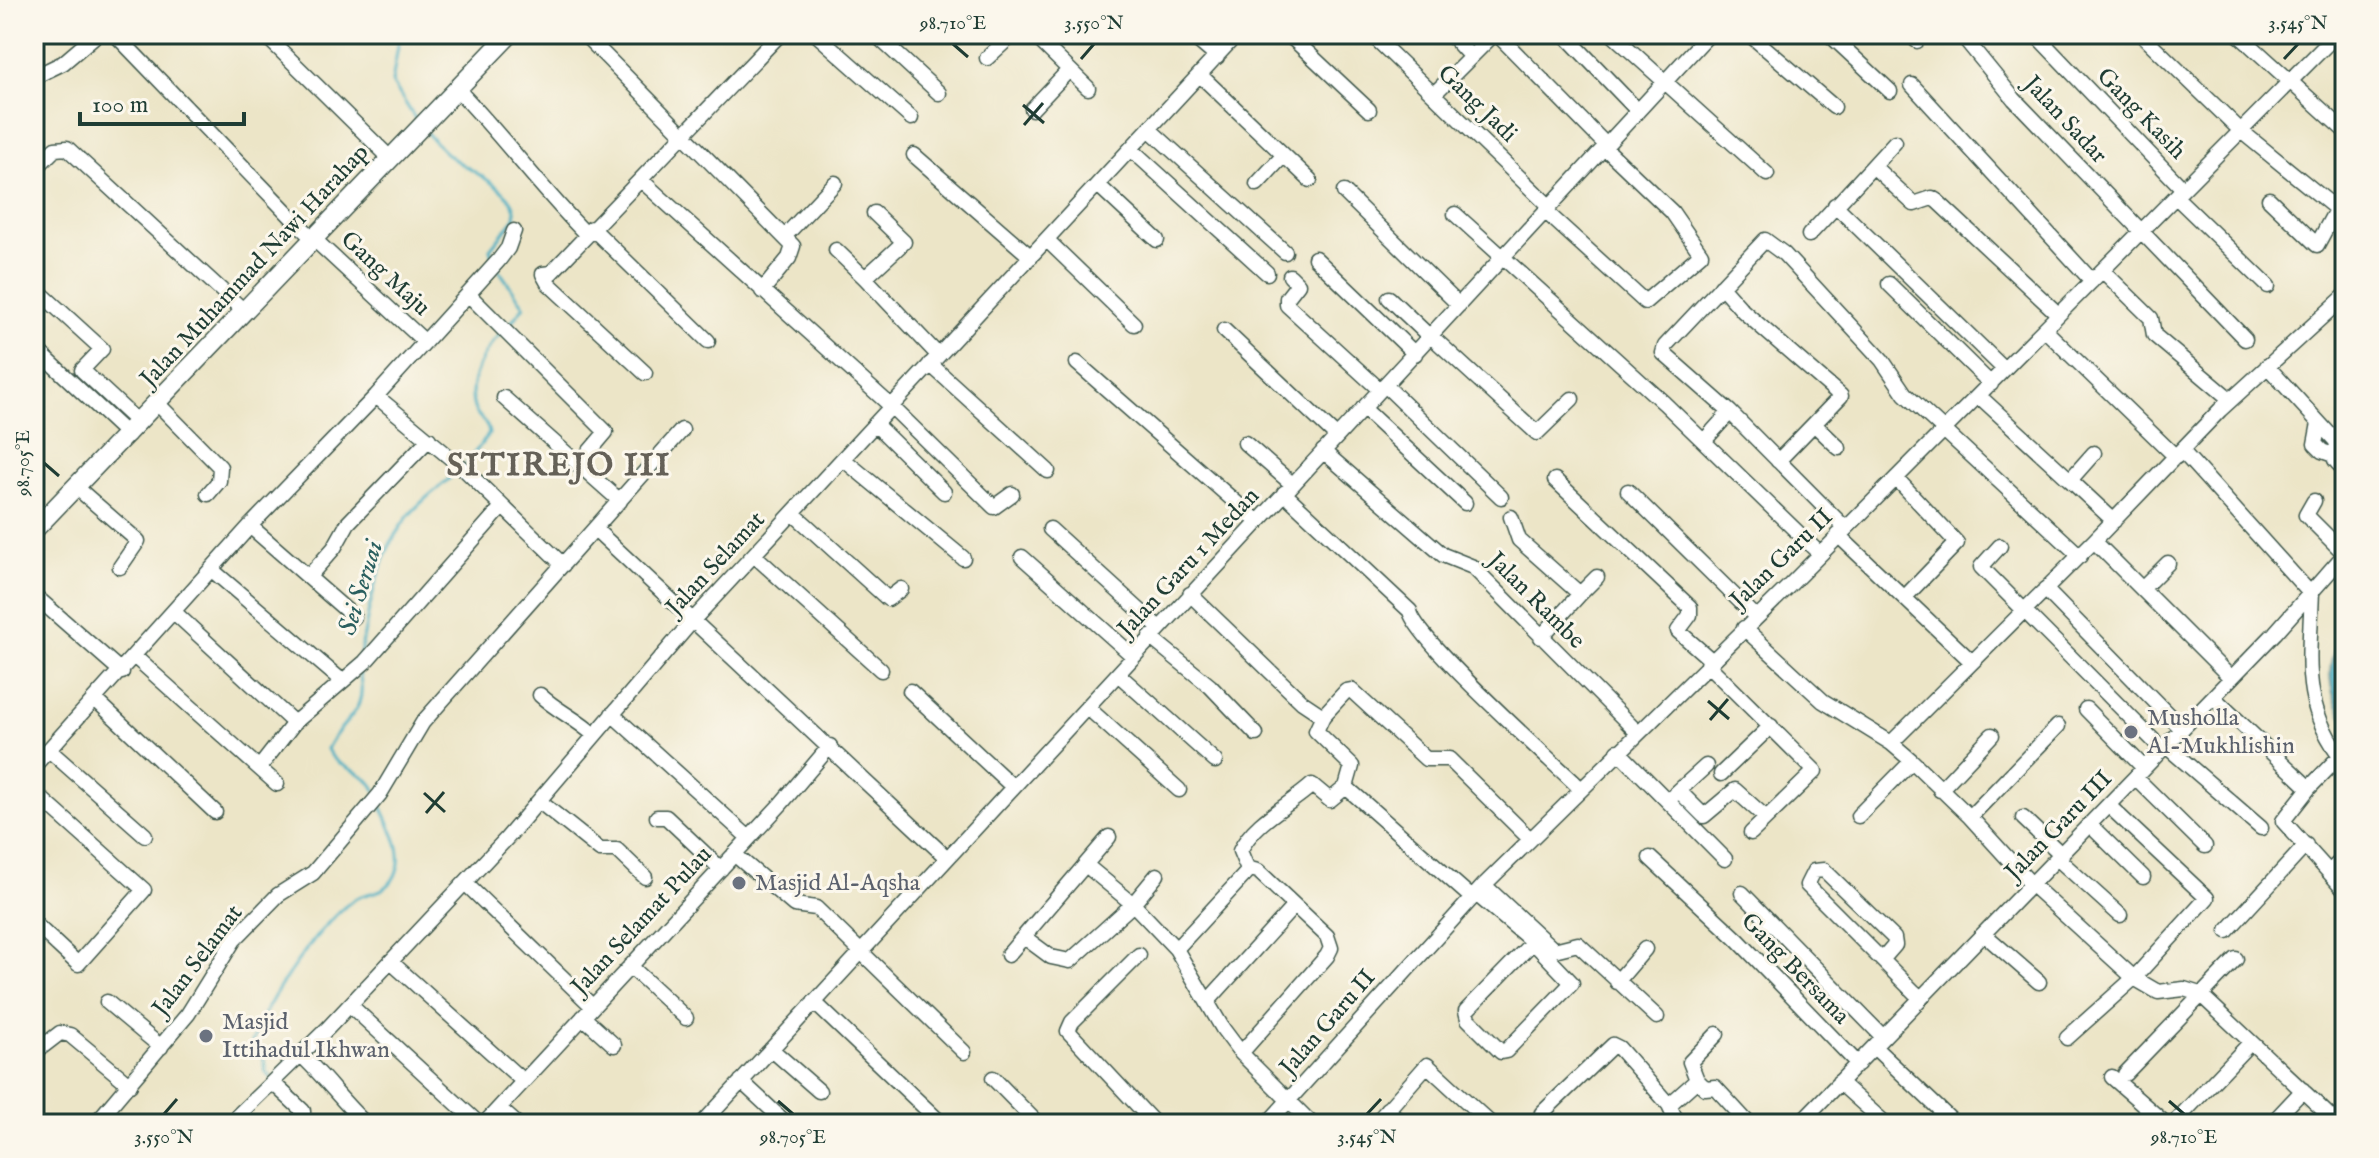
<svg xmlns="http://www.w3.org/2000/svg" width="2379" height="1158" font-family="'IM FELL English',serif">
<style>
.water{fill:#44aec3;stroke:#32767c;stroke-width:2}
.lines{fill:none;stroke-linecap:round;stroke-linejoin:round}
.stream{stroke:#44aec3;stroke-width:3}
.minor-casing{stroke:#3e564a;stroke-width:17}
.major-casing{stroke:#3e564a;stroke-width:21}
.minor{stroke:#fff;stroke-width:14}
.major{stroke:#fff;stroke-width:18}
.ticks{fill:none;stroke:#1f3d34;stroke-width:3}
.worship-dot{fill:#6b7280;stroke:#fbf7ec;stroke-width:3}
.labels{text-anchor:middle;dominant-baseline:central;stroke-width:6;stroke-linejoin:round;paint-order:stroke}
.street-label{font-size:24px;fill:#1f3d34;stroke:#fbf7ec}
.worship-label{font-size:24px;fill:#5b616d;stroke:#fbf7ec;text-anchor:start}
.water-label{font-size:26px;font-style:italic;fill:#2a5f5f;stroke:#fbf7ec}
.district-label{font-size:32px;font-weight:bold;letter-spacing:2px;fill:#656158;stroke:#fbf7ec}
.neatline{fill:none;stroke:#1f3d34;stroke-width:3}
.ticks-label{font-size:20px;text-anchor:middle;fill:#1f3d34}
</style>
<rect width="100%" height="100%" fill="#fbf7ec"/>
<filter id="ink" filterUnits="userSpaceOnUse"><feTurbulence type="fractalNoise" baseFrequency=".0125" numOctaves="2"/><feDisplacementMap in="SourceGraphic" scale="16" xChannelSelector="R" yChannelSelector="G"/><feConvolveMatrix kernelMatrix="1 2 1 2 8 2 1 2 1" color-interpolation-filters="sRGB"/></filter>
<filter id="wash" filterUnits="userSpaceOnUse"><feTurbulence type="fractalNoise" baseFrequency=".006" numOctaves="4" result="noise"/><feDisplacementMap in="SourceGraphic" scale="32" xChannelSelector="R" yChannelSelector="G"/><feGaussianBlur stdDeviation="1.8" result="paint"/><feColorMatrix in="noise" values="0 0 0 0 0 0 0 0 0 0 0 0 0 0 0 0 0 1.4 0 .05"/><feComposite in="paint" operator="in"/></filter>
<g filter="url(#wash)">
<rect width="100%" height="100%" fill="#ece5c7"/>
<path class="water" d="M 2345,628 L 2345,721 C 2326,688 2325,661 2345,628 Z"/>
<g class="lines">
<path class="stream" d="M 400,34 L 392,82 L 416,120
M 426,132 C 433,140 440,148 448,155 C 465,169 521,191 515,218 L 490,249 L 493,260
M 499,270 L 524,306 L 507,328
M 466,464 L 489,434 C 488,421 478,419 474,408 C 466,383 484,349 501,333
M 359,660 C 368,616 375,561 403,523 C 417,503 439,488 457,472
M 359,672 C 370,715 340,719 327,749 C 337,771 365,768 375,790
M 270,1077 L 265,1071 L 265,1060 L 251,1046 C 263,1004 318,926 353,900 C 367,890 388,897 397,871 C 406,849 387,822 379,801"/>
</g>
</g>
<g filter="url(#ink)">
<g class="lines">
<g class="minor-casing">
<path id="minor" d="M 115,34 L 302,228 L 425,342
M 264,34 L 390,158
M 584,34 L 793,246 L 789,258 L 762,291
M 816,34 L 911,118
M 875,34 L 939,93
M 1033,34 L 1088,88
M 1190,34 L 1217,57
M 1288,34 L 1369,110
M 1371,34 L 1550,207
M 1450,34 L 1471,57
M 1497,34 L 1607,146
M 1564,34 L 1638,111
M 1612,34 L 1767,174
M 1749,34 L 1834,107
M 1829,34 L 1890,91
M 1910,34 L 1917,41
M 1961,34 L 2014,99 L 2245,339
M 2035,34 L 2183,189
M 2141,34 L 2241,131 L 2345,216
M 2238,34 L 2345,131
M 987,58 L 1013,34
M 1200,75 L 1310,180
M 34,77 L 63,63 L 97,34
M 1912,85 L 2092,281
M 456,88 C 502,135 540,188 586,234
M 1435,93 L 1494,34
M 1032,109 L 1069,70
M 1150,130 L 1285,252
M 1132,150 L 1267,273
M 914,155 L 1031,257
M 1873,166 L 1895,142
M 34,170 L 55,149 L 67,148 L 245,312
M 641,180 L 891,406 L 994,507 L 1012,494
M 1257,184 L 1283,156
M 1098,185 L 1157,240
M 1344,192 L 1459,305
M 2176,197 L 2268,286
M 2269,199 L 2317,245 L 2336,210
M 1835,205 L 2004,369
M 1546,212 L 1645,302 L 1701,254 L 1672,212 L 1605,148
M 874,213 L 904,242 L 865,278 L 938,355
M 1455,214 L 1664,403 L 1820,554
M 592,228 L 708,341
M 1809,235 L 1873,166 L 1914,204 L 1932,198 L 1937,201 L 2058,314
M 784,237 L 835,183
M 1047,240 L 1134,324
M 836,250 L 865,278
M 1315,258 L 1415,354
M 2103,271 L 2151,318 L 2154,335 L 2231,400
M 1290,276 L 1298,284 L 1287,298 L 1287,305 L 1380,390
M 1889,284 L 1991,384
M 1721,286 L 1743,311 L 1841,396 L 1778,461
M 34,287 L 102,349 L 82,370 L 139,423
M 468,294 L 606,432 L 578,465
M 1389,298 L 1430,337
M 2044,329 L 2176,457
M 1224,330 L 1336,436
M 1431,336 L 1537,433 L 1572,399
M 34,347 L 128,435
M 1077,363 L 1257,521
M 930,364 L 1048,471
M 2267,366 L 2333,438 L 2337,443 L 2335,460 L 2345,471
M 645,373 L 548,283 L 543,274 L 551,273 L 780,34
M 1385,385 L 1501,497
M 376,396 L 465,470 L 563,565
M 1979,396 L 2070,480
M 504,398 L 620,501
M 158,404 L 220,467 L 219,481 L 208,494
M 1363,408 L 1465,503
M 2319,423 L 2315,444 L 2322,451 L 2336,456
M 875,424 L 944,492
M 1814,424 L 1839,448
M 1704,441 L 1730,412
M 1245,443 L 1292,484
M 1323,451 L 1443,555 L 1473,567 L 1637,732
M 2182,451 L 2309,592
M 2094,453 L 2070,480 L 2114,521
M 843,459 L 963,558
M 1896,478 L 1957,543 L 1906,596
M 1555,480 L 1690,607 L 1690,615 L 1678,631 L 1711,660
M 76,487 L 138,541 L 120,567
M 1628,491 L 1755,616
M 1284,493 L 1410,611 C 1415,639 1551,760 1580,788
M 2314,501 L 2306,515 L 2345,554
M 794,514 L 888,599 L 901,589
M 1511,517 L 1519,540 L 1580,594 L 1541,637
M 250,526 L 354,617
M 1845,528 L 1730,412 L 1663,353 L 1665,346 L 1765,240 L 1784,254 L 1882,360 L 1905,394 L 2080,556
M 595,529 L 947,858
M 1050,529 L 1159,628
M 1838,535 L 1972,662
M 2094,541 L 2231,678
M 2000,546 L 1981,567 L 2162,749
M 754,555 L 881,670
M 1022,557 L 1133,656
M 212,570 L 342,681
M 309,576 L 334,548 L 348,523 L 429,439
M 2143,588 L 2168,563
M 2045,589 L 2181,728
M 2312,590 C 2310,659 2299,705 2345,762
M 1190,594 L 1302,702 L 1323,716
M 1580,594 L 1597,577
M 34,595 L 122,672
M 174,612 L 294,723
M 1744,628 L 1823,701 L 1891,743 L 1912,761 L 1970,817 L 2032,885 L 2134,978 L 2158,992 L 2184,989 L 2200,994 L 2338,1124
M 1150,637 L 1210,686 L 1256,734
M 135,657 L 259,768 L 294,723 L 365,662 L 502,507
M 1707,664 L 1815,771 L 1751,833
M 1118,674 L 1215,761
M 910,691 L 1012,786
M 540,695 C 557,711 577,719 594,735
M 2213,697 L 2309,788 L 2283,821 L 2345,890
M 96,700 L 215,812
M 1087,707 L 1179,790
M 2086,709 L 2144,768
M 612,714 L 749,838
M 1891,743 L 2094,541 L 2220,410 L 2345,296
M 2165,745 L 2261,828
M 49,750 L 145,835
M 1618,751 L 1725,859
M 34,766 L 250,526 L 376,396 L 499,260 L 508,248 L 514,231
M 259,768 L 277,784
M 1721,774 L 1771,726
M 2136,778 L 2205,846
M 1346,787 L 1472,898
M 2309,788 L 2340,756
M 1940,790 L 1992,735
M 1679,791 L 1704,816 L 1735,790 L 1765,817
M 34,792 L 144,890 L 78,964 L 34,923
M 1674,795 L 1706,766
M 540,802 L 600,850 L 617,850 L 645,877
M 1858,816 L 1912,761
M 657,817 L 666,817 L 721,869
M 1970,817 L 2058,726
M 2023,818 L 2062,855
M 2090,825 L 2143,877
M 734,854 L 794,905 L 816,908 L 964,1052
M 1650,858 L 1737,939 L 1858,1064
M 2058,859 L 2120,915
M 1087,866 L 1133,904 L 1176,949 L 1223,1029 L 1241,1053 L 1312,1124
M 1248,870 L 1240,851 C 1254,821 1289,806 1312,785 L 1330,800 L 1346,787 L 1352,766 L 1316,731 L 1323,716 L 1346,691 L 1351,690 L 1426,759 L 1449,759 L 1530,839
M 2329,872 L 2345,857
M 465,883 L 592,1006
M 1484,885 L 1554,950 L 1578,944 L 1657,1017
M 1742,893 L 1883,1037
M 1476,894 L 1533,942 L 1572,983 L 1506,1051 L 1501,1052 L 1468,1019 L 1466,1011 L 1533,942
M 2227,931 L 2306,845
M 1984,934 L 2039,982
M 1024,937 L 1051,957 L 1070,961 L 1133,904 L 1157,875
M 1176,949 L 1250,869 L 1258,871 L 1327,936 L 1331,948 L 1327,956 L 1241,1053
M 1008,955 L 1109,837
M 1139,955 L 1072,1022 L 1068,1031 L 1155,1124
M 1882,960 L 1895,945 L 1894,938 L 1824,870 L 1814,871 L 1807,885 L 1914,992 L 1920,997
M 391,962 L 523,1081
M 630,966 L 686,1018
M 1617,982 L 1645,949
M 1208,1001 L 1294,906
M 107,1002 L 161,1047
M 814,1002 L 942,1124
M 350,1005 L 479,1124
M 583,1017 L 614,1045
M 2067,1038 L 2134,978 L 2207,898 L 2109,806
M 1874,1047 L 1955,1124
M 771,1049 L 819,1091
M 34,1053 L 60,1033 L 70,1035 L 130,1085
M 301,1055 C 325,1077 342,1102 366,1124
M 2125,1074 L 2236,959
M 2112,1077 L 2166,1124
M 993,1078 L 1038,1124
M 1697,1080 L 1705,1088 L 1715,1087 L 1749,1124
M 741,1081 L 787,1124
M 1839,1082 L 1886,1124
M 273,1083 L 303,1111 L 303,1124
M 1669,1105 L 1697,1080 L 1690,1062 L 1717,1034
M 499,1108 L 517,1124
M 1387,1109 L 1403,1124
M 95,1124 L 188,1014 L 234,940 L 278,895 L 313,873 L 380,794 L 423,722 L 682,430
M 229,1124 L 328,1028 L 507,838 L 694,619 L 1237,34
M 484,1124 L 780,805 L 830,746
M 702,1124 L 1709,34
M 1267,1124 L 1484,885 L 1786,589 L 2337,34
M 1375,1124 L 1427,1065 L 1491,1124
M 1548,1124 L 1542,1113 L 1613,1045 L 1619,1048 L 1669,1105 L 1678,1124
M 1799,1124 L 2275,633 L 2345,554
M 2062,1124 L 2071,1121 L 2078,1124
M 2173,1124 L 2251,1042
M 2271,1124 L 2303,1090"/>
</g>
<g class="major-casing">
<path id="major" d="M 34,530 L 510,34"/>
</g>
<use href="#minor" class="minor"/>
<use href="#major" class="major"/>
</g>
</g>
<path class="ticks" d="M 953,44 L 968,57M 1081,59 L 1094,44M 2284,59 L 2298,44M 1023,105 L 1044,123M 1024,125 L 1043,103M 44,463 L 59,476M 1708,701 L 1729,719M 1710,720 L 1728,699M 424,793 L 445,812M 426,813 L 444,792M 778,1101 L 793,1114M 2169,1101 L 2184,1114M 164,1114 L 177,1099M 1367,1114 L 1381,1099"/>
<g class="worship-dot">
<circle cx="2131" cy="732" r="8"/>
<circle cx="739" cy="883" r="8"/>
<circle cx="206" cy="1036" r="8"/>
</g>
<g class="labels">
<g class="street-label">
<text transform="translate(1477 104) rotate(44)">Gang Jadi</text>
<text transform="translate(2141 114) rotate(46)">Gang Kasih</text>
<text transform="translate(2065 120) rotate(47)">Jalan Sadar</text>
<text transform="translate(255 266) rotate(-47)">Jalan Muhammad Nawi Harahap</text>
<text transform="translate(385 274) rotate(43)">Gang Maju</text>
<text transform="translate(1782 559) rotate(-44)">Jalan Garu II</text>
<text transform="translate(1189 563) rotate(-47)">Jalan Garu 1 Medan</text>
<text transform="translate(716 564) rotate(-47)">Jalan Selamat</text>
<text transform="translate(1536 601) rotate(45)">Jalan Rambe</text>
<text transform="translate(2059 826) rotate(-46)">Jalan Garu III</text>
<text transform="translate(642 921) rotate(-47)">Jalan Selamat Pulau</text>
<text transform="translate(198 961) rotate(-53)">Jalan Selamat</text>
<text transform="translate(1795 969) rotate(46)">Gang Bersama</text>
<text transform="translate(1328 1023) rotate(-49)">Jalan Garu II</text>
</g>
<g class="worship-label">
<text x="2147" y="718">Musholla<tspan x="2147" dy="28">Al-Mukhlishin</tspan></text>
<text x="755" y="883">Masjid Al-Aqsha</text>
<text x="222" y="1022">Masjid<tspan x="222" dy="28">Ittihadul Ikhwan</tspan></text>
</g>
<g class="water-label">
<text transform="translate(361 588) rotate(-73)">Sei Seruai</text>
</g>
<g class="district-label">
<text x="559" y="466">SITIREJO III</text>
</g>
</g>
<rect width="2379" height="1158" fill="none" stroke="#fbf7ec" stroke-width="88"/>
<path d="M80 112v12h164v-12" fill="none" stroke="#1f3d34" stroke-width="4"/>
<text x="92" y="112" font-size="24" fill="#1f3d34" stroke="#fbf7ec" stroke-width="6" paint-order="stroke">100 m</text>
<rect x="44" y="44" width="2291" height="1070" class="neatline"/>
<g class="ticks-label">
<text x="953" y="29">98.710°E</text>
<text x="1094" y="29">3.550°N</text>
<text x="2298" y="29">3.545°N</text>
<text transform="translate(22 463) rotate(-90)" y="7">98.705°E</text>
<text x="164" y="1143">3.550°N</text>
<text x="793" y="1143">98.705°E</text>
<text x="1367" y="1143">3.545°N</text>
<text x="2184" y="1143">98.710°E</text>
</g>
</svg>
